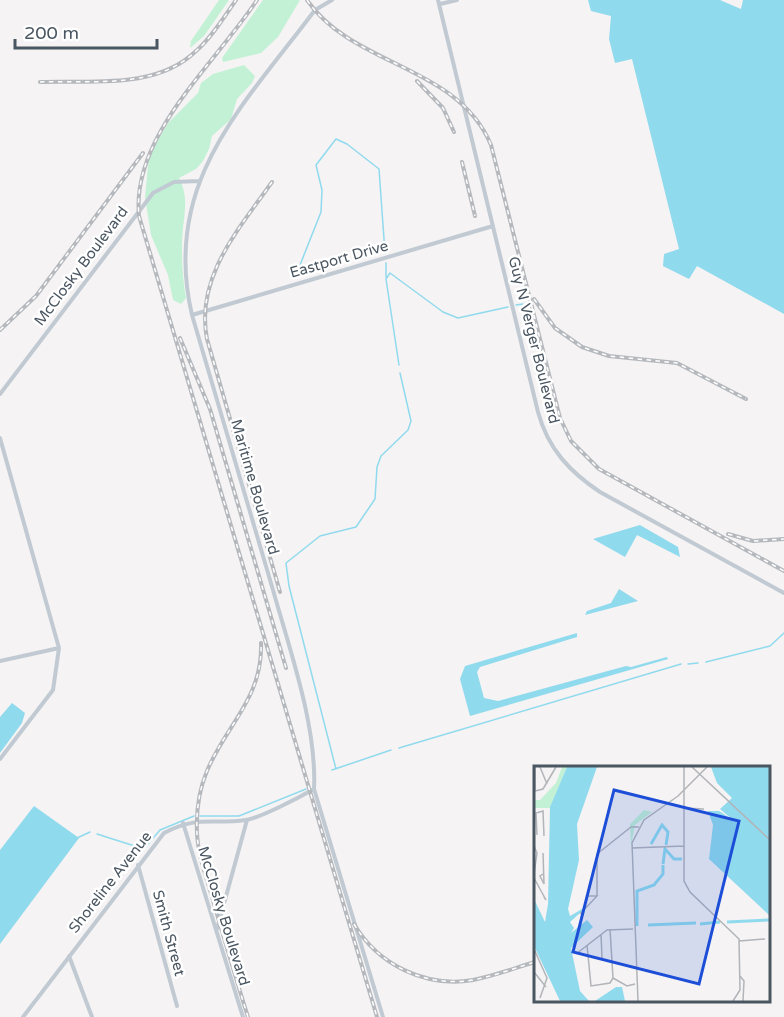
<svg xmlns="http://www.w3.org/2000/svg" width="784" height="1017" font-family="'Varela Round',sans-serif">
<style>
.green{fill:#c3f1d5}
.water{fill:#90daee}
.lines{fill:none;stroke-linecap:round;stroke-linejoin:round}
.stream{stroke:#90daee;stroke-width:1.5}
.street{stroke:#c1cad2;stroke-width:4}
.rail-casing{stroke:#b5b8bd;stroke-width:4}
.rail{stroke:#fff;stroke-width:1.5;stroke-dasharray:4.5;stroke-linecap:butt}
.labels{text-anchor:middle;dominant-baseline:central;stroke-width:5;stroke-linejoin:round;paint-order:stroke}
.street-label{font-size:15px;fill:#4a5661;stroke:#fff}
.inset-river{fill:none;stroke:#90daee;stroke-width:3}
.inset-road{fill:none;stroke:#b1b4b9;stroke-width:1.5}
.view{fill:#1d4ed8;fill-opacity:0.15;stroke:#1d4ed8;stroke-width:3}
.inset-edge{fill:none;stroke:#4a5661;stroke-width:3}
</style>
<rect width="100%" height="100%" fill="#f5f3f3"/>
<path class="green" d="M 219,0 L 229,0 L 204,36 L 190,48 L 191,41 Z
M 263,0 L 300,0 L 278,37 L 261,53 L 223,62 L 222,58 Z
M 244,65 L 255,76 L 252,83 L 237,99 L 231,119 L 212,136 L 209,149 L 203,161 L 196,169 L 179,178 C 188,196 185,209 183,228 C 181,250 182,276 186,298 L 181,304 L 173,300 L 168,275 L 151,235 L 145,197 L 149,156 L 168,123 L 198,93 L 201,83 L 213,74 Z"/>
<path class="water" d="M 588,0 L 720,0 L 741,9 L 743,0 L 784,0 L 784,314 L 697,266 L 689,279 L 663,266 L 664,254 L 679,249 L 632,59 L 615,63 L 609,39 L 611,16 L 591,11 Z
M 640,525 L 678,547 L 680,557 L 637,535 L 625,557 L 593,539 Z
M 619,589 L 638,601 L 585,615 L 587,611 L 611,603 Z
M 577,633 L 577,637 L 480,667 L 477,672 L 484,698 L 498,701 L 626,666 L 631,667 L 667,657 L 668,659 L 470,716 L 460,679 L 465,666 Z
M 12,703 L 25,713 L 22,723 L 0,753 L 0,717 Z
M 34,806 L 79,838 L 0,944 L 0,850 Z"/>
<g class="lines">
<path class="stream" d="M 386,263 L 386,277
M 300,265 L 321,212 L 322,190 L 316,165 L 336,139 L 347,144 L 379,169 L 385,253
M 516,305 L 523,304
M 399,365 L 386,279 L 390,273 L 443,312 L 458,318 L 508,307
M 706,662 L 770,646 L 784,633
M 688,664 L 698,663
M 399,748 L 681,664
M 336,769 L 289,586 L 286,563 L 320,536 L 356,527 L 375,499 L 377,467 L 381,456 L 408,430 L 411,421 L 400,373
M 332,770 L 391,750
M 200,816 L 239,816 L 306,789
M 97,834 L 144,849 L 160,830 L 194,816
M 77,838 L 90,832"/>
<path class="street" d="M 332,0 L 315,10 C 243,106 161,183 192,315 C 219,406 246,498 273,590 C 290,651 317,726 314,789 L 383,1017
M 438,0 L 538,412 C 548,449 570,472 600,492 L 784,593
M 440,4 L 457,0
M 192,315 L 493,226
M 0,394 L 153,193 L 174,182 L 199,181
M 0,438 L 59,648
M 0,661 L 59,648 L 53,690 L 0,759
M 183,823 L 243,1017
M 138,865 L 177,1006
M 217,929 L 247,820
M 69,956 L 92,1017
M 23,1017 L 164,833 C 198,815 211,825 246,820 C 260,818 300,797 314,789"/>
<g class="rail-casing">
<path id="rail" d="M 257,0 C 215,64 131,136 139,216 L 377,1017
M 307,0 C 353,67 458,65 491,145 L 560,418 L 571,441 L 599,469 L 784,571
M 417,81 L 443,108 L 454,132
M 40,82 C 91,80 156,90 196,51 C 212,37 224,17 236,0
M 462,162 L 475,216
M 272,182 C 239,229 195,277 207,339 L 280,592
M 534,299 L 555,328 L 582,347 L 609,356 L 677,363 L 746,399
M 0,330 L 36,296 L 143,153
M 180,338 L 210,409 L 286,668
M 728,534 L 753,541 L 784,539
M 354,924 C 378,965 426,988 473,980 C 494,976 515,968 535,962
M 248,1017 C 236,979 225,941 214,904 C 208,881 198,857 197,833 C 196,812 199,790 207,771 C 226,725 263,698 261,643"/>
</g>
<use href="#rail" class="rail"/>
</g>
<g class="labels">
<g class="street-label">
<text transform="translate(339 259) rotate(-16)">Eastport Drive</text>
<text transform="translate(81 266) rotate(-53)">McClosky Boulevard</text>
<text transform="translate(534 340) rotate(76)">Guy N Verger Boulevard</text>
<text transform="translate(255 487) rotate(74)">Maritime Boulevard</text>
<text transform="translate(110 882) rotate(-52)">Shoreline Avenue</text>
<text transform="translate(224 916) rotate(73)">McClosky Boulevard</text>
<text transform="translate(169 933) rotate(75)">Smith Street</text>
</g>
</g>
<g transform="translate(534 766)">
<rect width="236" height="236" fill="#f5f3f3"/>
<path d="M 28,1 L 33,1 L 16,42 L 0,42 L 0,34 L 6,34 L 22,17 ZM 110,44 L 118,46 L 101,59 L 97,80 L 96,58 Z" fill="#c3f1d5"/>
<path d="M 33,1 L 63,1 L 43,58 L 45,94 L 34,143 L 36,150 L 55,139 L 36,156 L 40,162 L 37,167 L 53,154 L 59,161 L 37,182 L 46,225 L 55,235 L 26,235 L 0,180 L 0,133 L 11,156 L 14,138 L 16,41 ZM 177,1 L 235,1 L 235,149 L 175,93 L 179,59 L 174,45 L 185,45 L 199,54 L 186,43 L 198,32 L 183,17 ZM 82,221 L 88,221 L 91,235 L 61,235 Z" fill="#90daee"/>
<path class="inset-river" d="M 117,78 L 128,59 L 134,66 L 132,79M 129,98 L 131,83 L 140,93 L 148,93M 193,156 L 236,154M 166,158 L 186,156M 114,159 L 162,157M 103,160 L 103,125 L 120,119 L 129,108 L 129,99M 42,235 L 22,181 L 34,49 L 49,1"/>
<path class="inset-road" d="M 1,1 L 1,25 L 9,23 L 22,1M 6,1 L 13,18M 150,1 L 150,115 L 156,126 L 205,173 L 206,224 L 199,235M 158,1 L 236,74M 144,30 L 173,1M 150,42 L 170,43M 3,69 L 2,47 L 9,45 L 10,70M 0,80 L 3,87 L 0,108M 98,82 L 150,80M 9,87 L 10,118 L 6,110 L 9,108M 0,112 L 12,134 L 10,131M 63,130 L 63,88 L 97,61 L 105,61M 46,148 L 63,130 L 53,130M 76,163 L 79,212M 67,168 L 68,192M 205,175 L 231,173M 53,179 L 57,220 L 76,217 L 79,212M 0,183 L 13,212 L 6,232M 42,188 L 73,164 L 99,163M 0,206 L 12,221M 206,210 L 210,215 L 209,235M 79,212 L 93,220 L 101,218M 104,235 L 98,77 L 110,54 L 144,30"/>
<path class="view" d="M 80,24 L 205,55 L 165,218 L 39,186 Z"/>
<rect width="236" height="236" class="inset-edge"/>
</g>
<path d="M15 39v9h142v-9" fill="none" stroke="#4a5661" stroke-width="3"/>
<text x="24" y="39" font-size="18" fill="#4a5661" stroke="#ffffff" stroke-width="4.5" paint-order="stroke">200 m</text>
</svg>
